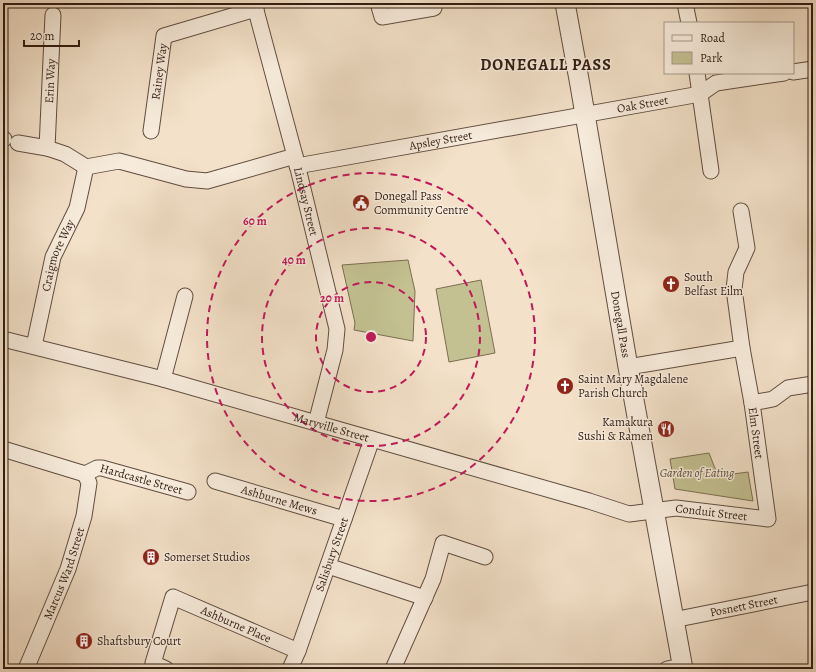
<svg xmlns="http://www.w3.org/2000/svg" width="816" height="672" font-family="Alegreya,serif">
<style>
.green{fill:#c3c191;stroke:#7a6e52}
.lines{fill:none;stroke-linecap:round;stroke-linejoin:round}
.minor-casing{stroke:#614d40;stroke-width:17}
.tertiary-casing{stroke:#614d40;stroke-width:21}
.minor{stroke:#f7ecdc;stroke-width:15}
.tertiary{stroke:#f7ecdc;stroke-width:19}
.ring{fill:none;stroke:#c2185b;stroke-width:2;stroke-dasharray:7 5}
.labels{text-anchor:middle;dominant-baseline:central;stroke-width:3;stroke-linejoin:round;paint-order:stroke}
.street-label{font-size:12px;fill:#301c13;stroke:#f7ecdc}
.poi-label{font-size:12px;fill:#301c13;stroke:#f7ecdc;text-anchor:start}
.park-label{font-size:12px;font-style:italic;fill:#5c4e39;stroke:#f7ecdc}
.district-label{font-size:16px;font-weight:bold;letter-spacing:1px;fill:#301c13;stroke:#f7ecdc}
.centre{fill:#c2185b;stroke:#f7ecdc;stroke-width:2}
.ring-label{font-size:12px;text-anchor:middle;font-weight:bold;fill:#c2185b;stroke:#f7ecdc;stroke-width:3;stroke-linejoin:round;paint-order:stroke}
</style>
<rect width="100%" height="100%" fill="#f3e1c9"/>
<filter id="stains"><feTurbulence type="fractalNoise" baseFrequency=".005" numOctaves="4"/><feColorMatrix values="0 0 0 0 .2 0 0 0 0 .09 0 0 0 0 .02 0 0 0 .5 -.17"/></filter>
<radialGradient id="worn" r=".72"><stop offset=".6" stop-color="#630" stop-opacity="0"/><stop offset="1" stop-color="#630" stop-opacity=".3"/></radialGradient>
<path class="green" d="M 408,260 L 415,291 L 413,341 L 354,330 L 355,323 L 342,265 Z
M 481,280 L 495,353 L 449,362 L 436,289 Z
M 709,453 L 718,476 L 748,472 L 753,501 L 675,489 L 670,459 Z"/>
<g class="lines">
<g class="minor-casing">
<g id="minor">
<path id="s1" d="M 254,3 L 295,156 L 337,329 L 335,350 L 316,423"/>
<path d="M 378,3 L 382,17 L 434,8"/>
<path d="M 685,3 L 689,23"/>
<path d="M 793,72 L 813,69"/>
<path d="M 697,73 L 711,171"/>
<path id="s2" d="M 151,131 L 164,36 L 256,9"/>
<path d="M 3,139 L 4,139"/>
<path d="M 18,143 L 47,148 L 65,154 L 86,167 L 119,161 L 186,179 L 207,181 L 295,156"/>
<path id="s3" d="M 47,148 L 53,15"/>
<path id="s4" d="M 297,166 L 700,94 L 716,83 L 784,73"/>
<path id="s5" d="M 7,340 L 163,379 L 316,423 L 589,501 L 629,514 L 676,508 L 768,519 L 752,403 L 742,348 L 734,289 L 736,272 L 747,248 L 741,211"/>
<path id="s6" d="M 34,346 L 53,257 L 77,208 L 86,167"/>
<path d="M 628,367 L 742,348"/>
<path d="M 163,379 L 185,296"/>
<path d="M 752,403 L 773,399 L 788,388 L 813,384"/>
<path id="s7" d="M 3,449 L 85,474 L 97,468 L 102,468 L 188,492"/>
<path id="s8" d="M 215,481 L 344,519"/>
<path d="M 328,566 L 425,598"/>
<path id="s9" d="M 673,620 L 813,592"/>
<path id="s10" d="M 26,669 L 68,569 L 84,516 L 89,483 L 85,474"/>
<path id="s11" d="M 166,669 L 153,663 L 173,597 L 298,651"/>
<path id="s12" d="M 290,669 L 298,651 L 372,439"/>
<path d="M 393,669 L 433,579 L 443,543 L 485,557"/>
<path d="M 667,669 L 682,666"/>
</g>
</g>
<g class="tertiary-casing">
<g id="tertiary">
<path id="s13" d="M 565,3 L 580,85 L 628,367 L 683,669"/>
</g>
</g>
<use href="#minor" class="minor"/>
<use href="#tertiary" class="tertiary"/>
</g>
<g class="ring">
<circle cx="371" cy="337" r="55"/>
<circle cx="371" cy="337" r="109"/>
<circle cx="371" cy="337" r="164"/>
</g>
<defs>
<g id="civic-disc" transform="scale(0.9)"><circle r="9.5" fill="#8f2418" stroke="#f7ecdc"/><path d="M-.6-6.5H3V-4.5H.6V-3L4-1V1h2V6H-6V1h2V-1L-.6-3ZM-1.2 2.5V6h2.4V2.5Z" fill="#fff"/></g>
<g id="church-disc" transform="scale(0.9)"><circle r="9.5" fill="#8f2418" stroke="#f7ecdc"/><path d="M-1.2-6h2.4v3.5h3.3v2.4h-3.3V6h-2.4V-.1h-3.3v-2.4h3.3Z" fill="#fff"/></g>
<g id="restaurant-disc" transform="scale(0.9)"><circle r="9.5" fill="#8f2418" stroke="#f7ecdc"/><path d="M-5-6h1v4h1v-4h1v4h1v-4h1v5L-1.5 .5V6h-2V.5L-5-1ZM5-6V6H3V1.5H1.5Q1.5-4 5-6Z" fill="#fff"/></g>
<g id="building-disc" transform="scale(0.9)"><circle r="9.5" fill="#8f2418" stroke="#f7ecdc"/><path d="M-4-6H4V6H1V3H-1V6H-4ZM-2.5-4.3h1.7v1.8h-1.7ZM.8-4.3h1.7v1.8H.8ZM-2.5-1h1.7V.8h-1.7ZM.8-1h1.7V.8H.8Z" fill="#fff"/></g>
</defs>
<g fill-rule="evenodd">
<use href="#civic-disc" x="361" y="203"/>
<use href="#church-disc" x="671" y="284"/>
<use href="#church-disc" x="565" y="386"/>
<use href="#restaurant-disc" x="666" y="429"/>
<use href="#building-disc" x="151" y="557"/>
<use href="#building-disc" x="84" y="641"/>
</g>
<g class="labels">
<g class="street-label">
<text stroke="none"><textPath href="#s2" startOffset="60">Rainey Way</textPath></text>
<text stroke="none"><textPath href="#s3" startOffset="67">Erin Way</textPath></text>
<text stroke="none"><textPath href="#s4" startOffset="351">Oak Street</textPath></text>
<text stroke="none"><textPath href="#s4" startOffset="146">Apsley Street</textPath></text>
<text stroke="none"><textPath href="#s1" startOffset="205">Lindsay Street</textPath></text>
<text stroke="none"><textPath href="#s6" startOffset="94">Craigmore Way</textPath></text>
<text stroke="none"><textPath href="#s13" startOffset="326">Donegall Pass</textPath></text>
<text stroke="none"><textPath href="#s5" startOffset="336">Maryville Street</textPath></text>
<text transform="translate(756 433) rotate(82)">Elm Street</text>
<text stroke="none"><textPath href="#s7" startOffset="145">Hardcastle Street</textPath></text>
<text stroke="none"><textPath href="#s8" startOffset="67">Ashburne Mews</textPath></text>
<text stroke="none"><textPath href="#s5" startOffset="729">Conduit Street</textPath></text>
<text stroke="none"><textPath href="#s12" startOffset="122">Salisbury Street</textPath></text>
<text stroke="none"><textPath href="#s10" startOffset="103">Marcus Ward Street</textPath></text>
<text stroke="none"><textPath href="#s9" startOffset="72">Posnett Street</textPath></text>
<text stroke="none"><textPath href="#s11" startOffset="152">Ashburne Place</textPath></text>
</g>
<g class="poi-label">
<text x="374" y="196">Donegall Pass<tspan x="374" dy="14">Community Centre</tspan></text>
<text x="684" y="277">South<tspan x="684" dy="14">Belfast Eilm</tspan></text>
<text x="578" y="379">Saint Mary Magdalene<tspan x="578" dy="14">Parish Church</tspan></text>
<text x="653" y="422" text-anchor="end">Kamakura<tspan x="653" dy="14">Sushi &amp; Ramen</tspan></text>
<text x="164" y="557">Somerset Studios</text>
<text x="97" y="641">Shaftsbury Court</text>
</g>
<g class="park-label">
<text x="697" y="473">Garden of Eating</text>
</g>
<g class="district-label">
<text x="546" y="65">DONEGALL PASS</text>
</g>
</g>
<circle cx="371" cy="337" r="6" class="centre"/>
<g class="ring-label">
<text x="255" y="225">60 m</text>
<text x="294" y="264">40 m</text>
<text x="332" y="302">20 m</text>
</g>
<rect width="816" height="672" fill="none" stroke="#f3e1c9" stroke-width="16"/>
<rect x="4" y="4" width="808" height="664" fill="none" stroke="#301c13" stroke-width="2"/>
<rect x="8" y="8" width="800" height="656" fill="none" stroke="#301c13"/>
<rect x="664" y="22" width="130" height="52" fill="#f7ecdc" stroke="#a7998c"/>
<rect x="672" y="35" width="20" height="6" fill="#f7ecdc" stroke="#a7998c"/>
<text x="700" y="42" font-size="12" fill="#301c13">Road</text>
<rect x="672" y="52" width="20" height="12" fill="#c3c191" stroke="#a7998c"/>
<text x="700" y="62" font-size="12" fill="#301c13">Park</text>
<path d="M24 40v6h55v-6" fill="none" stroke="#301c13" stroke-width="2"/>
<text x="30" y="40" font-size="12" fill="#301c13" stroke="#f7ecdc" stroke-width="3" paint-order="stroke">20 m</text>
<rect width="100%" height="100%" filter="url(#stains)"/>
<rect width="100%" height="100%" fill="url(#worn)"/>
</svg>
